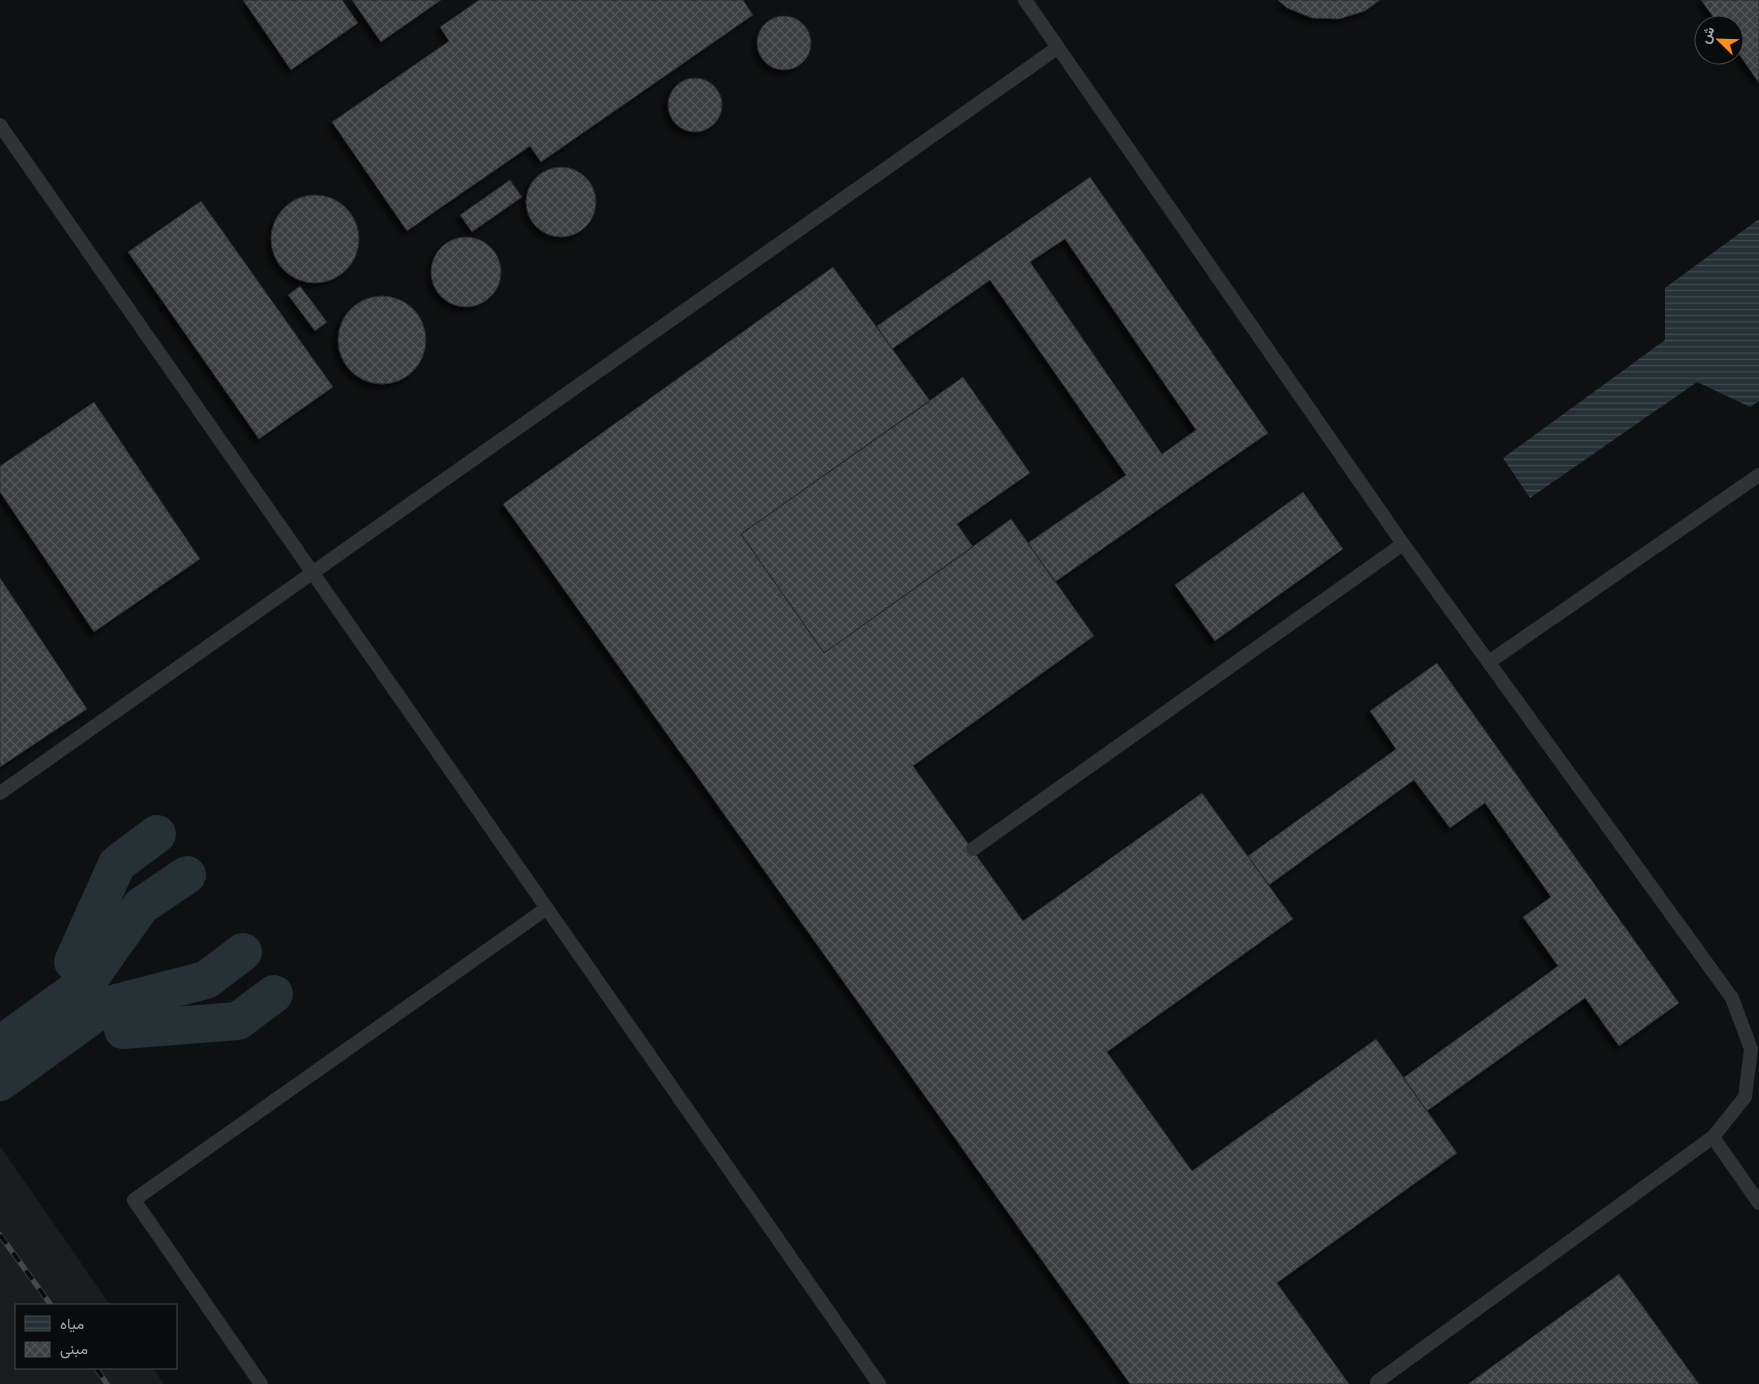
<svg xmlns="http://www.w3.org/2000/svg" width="1759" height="1384" font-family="'Exo 2',Vazirmatn,sans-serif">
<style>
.built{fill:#1b1c1e}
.water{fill:url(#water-rules)}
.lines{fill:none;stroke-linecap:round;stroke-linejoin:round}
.canal{stroke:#253135;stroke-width:38}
.building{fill:url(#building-cross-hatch);stroke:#292a2d;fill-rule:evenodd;filter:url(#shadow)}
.service{stroke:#303236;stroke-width:14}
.rail-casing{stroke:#43464c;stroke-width:5.5}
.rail{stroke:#0a0b0c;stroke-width:4;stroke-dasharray:11;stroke-linecap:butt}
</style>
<defs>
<pattern id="water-rules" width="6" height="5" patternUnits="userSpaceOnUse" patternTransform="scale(1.25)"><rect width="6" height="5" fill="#253135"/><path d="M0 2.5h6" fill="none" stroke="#414c50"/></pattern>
<pattern id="building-cross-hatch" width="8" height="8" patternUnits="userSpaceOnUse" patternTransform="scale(1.25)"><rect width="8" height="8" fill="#3b3e41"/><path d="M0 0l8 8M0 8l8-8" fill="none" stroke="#54575a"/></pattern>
<filter id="shadow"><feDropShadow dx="-4.5" dy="4.5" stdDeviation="2.5" flood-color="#0009"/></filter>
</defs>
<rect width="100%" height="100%" fill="#0f1011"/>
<path class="built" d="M 0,1146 L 110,1305 L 16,1305 L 16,1368 L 153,1368 L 164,1384 L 0,1384 Z"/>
<path class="water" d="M 1759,219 L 1759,401 L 1750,407 L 1697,382 L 1530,498 L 1503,458 L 1665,340 L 1665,288 Z"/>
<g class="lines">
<path class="canal" d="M 73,962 L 117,864 L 157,834
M 123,1030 L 238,1021 L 274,994
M 0,1045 L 87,982 L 141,906 L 187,875
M 0,1082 L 105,1006 L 206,980 L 243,952"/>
</g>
<path class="building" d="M 243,0 L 342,0 L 358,23 L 291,70 Z
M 352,0 L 441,0 L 381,42 Z
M 479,0 L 743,0 L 753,15 L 541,162 L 530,146 L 407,231 L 332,122 L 449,41 L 440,27 Z
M 1278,0 L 1380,0 L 1365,11 L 1339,19 L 1312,18 L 1287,8 Z
M 1701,0 L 1759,0 L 1759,83 L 1734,47 L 1734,25 L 1719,25 Z
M757 43a27 27 0 1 1 54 0a27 27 0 1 1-54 0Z
M668 105a27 27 0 1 1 54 0a27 27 0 1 1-54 0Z
M526 202a35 35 0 1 1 70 0a35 35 0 1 1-70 0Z
M 1090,177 L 1268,433 L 1055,582 L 1028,543 L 1126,475 L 990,280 L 892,349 L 877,326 ZM 1065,239 L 1196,430 L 1162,454 L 1030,262 Z
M 510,180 L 522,197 L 472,232 L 460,215 Z
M271 239a44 44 0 1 1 88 0a44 44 0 1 1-88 0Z
M 201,201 L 333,387 L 259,439 L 128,252 Z
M431 272a35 35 0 1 1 70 0a35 35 0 1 1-70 0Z
M 833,267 L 930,401 L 741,534 L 824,653 L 1011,519 L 1028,543 L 1094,636 L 913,766 L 1023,921 L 1202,793 L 1293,919 L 1107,1052 L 1192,1171 L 1376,1039 L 1457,1153 L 1277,1283 L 1349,1384 L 1130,1384 L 503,504 Z
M 300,286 L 327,322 L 315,331 L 288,295 Z
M338 340a44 44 0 1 1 88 0a44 44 0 1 1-88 0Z
M 963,377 L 1030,473 L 957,524 L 973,547 L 824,653 L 741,534 Z
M 94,402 L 200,559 L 94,632 L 0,492 L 0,466 Z
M 1303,492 L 1343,549 L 1215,641 L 1175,585 Z
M 0,578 L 87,709 L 0,767 Z
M 1437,663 L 1679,1003 L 1619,1046 L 1585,998 L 1427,1111 L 1403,1078 L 1558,966 L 1523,917 L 1551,897 L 1485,803 L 1450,828 L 1414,780 L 1269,885 L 1248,856 L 1396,749 L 1370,711 Z
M 1619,1274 L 1699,1384 L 1468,1384 Z"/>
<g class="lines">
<path class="service" d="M 1025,0 L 1403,544 L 1732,998 L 1751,1049 L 1745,1097 L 1713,1137 L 1377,1382
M 0,125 L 879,1384
M 1489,662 L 1759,475
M 0,793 L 1057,48
M 973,849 L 1403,544
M 1713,1137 L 1759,1203
M 261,1384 L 134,1200 L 547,908"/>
<g class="rail-casing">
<path id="rail" d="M 0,1235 L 51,1305
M 96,1368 L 107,1384"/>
</g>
<use href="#rail" class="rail"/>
</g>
<rect x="15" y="1304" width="162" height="65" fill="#0a0b0c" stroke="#464a4f"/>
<rect x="25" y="1316" width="25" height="15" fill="url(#water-rules)" stroke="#464a4f"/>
<text x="60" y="1329" font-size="15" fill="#9fa9b3">مياه</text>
<rect x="25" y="1342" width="25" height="15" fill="url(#building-cross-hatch)" stroke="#464a4f"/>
<text x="60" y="1354" font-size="15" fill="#9fa9b3">مبنى</text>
<g transform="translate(1719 40) rotate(293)"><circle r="24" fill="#0a0b0c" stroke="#464a4f"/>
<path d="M0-4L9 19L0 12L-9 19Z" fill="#ff8d19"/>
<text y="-8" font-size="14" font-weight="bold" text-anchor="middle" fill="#9fa9b3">ش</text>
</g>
</svg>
